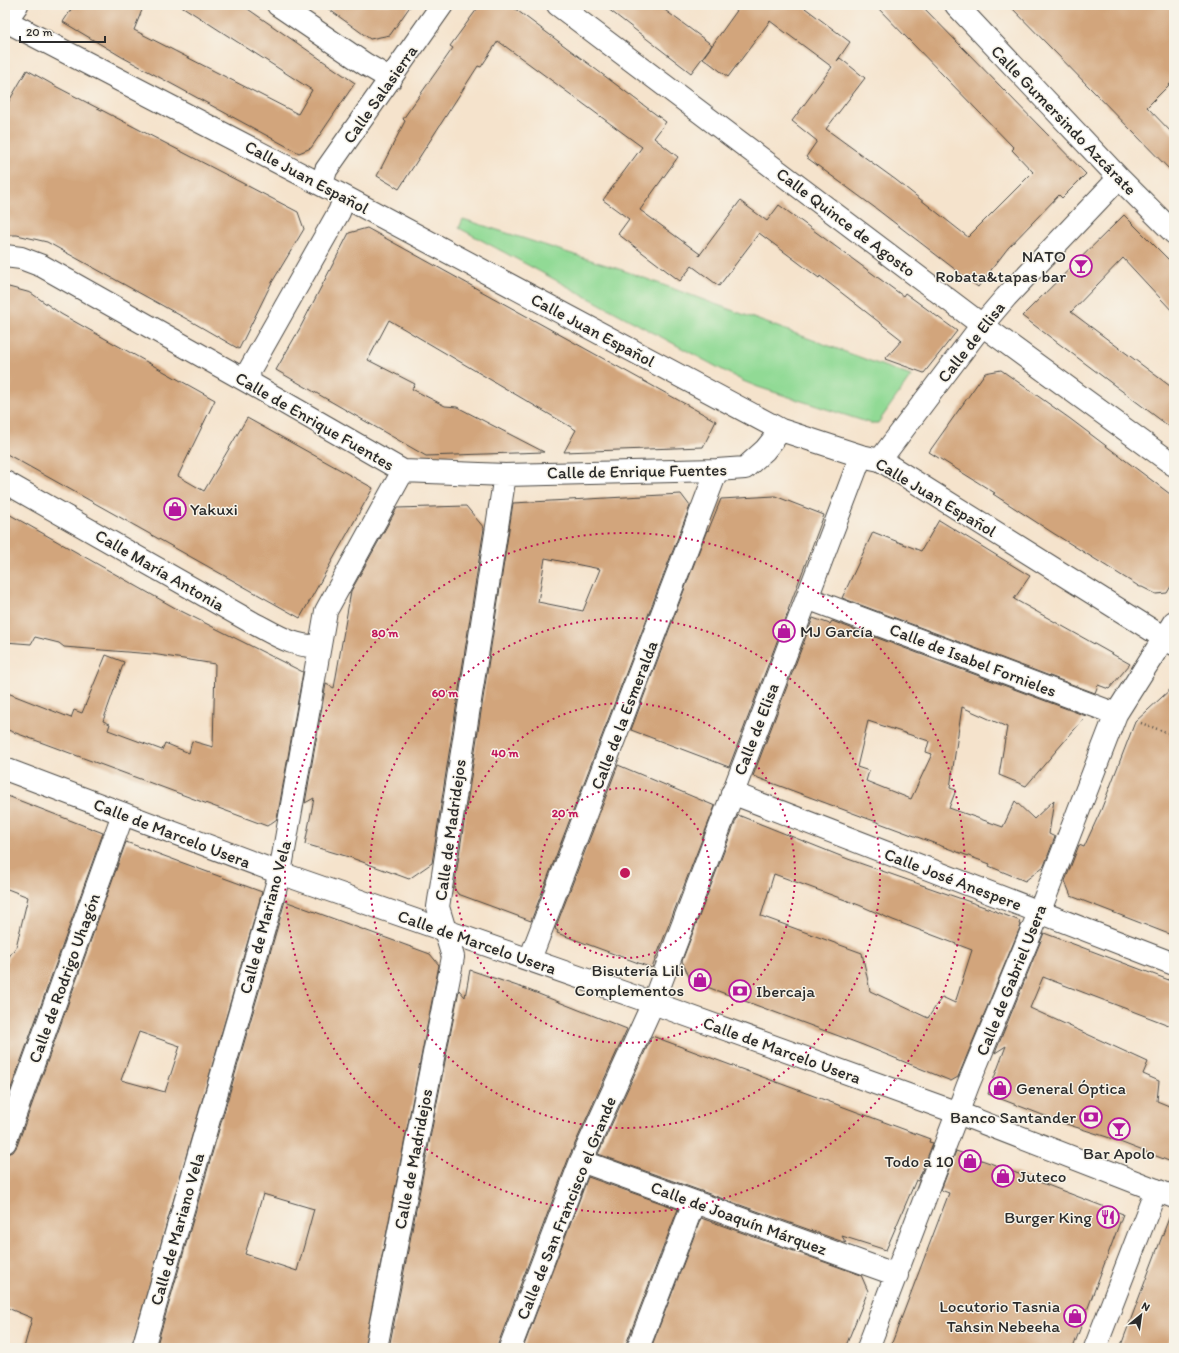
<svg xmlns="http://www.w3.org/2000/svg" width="1179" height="1353" font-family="Itim,sans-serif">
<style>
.green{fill:#91da95;stroke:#5e8260}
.building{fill:#d2a57b;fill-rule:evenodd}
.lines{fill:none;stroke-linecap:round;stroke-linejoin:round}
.minor-casing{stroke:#494743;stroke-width:24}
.tertiary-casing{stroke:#494743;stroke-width:24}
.secondary-casing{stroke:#494743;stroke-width:24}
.path{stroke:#494743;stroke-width:2.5;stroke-dasharray:1 3;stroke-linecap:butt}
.minor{stroke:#fff;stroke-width:22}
.tertiary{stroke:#fff;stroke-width:22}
.secondary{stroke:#fff;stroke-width:22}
.ring{fill:none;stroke:#c2185b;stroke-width:2;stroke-dasharray:2 4}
.labels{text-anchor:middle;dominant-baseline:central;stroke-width:3;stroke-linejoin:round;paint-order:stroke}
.street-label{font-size:17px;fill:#2b2b2b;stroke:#f7f3e8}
.poi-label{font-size:17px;fill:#2b2b2b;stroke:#f7f3e8;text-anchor:end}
.centre{fill:#c2185b;stroke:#f7f3e8;stroke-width:2}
.ring-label{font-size:12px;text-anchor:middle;font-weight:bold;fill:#c2185b;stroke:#f7f3e8;stroke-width:3;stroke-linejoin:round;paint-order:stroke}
</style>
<rect width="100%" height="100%" fill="#f7f3e8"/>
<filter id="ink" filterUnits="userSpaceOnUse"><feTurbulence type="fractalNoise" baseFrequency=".025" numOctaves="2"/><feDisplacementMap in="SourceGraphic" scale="8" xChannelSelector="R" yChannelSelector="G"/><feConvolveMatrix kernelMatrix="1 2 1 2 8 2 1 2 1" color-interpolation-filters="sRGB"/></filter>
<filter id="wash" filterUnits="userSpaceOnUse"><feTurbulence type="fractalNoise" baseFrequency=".012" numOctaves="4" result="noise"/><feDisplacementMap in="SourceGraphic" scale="16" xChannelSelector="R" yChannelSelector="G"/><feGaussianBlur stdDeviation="0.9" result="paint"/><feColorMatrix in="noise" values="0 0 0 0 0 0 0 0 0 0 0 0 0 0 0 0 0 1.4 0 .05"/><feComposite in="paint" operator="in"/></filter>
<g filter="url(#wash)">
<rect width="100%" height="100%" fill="#f5e3cc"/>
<path class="green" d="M 463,219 L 625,271 L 911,376 L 878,423 L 870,423 L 758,387 L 743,381 L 459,228 Z"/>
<g id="blocks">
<path class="building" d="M 74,5 L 144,5 L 134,30 L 298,114 L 312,90 L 180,5 L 242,5 L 355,83 L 311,148 L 299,153 L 122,57 L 63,22 Z
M 323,5 L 411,5 L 390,35 L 370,39 Z
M 480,5 L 510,5 L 666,122 L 654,138 L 678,157 L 640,210 L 700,254 L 699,256 L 740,201 L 767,221 L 779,205 L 903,296 L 905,293 L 957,331 L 924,373 L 885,359 L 902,340 L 820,276 L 819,278 L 759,233 L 719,286 L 692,266 L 680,281 L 618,234 L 629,219 L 603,200 L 642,147 L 498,41 L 481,67 L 478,66 L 399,189 L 377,176 L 405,121 L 403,119 L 453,48 L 450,46 Z
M 603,5 L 658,5 L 712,45 L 691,73 Z
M 741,5 L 801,5 L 850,42 L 837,61 L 840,58 L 865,78 L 826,129 L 896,180 L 968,237 L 1033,172 L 1012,150 L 1014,148 L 875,5 L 921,5 L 1086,174 L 1062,198 L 1059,195 L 1008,248 L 978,287 L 874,207 L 806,157 L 817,141 L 792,121 L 832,67 L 770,21 L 728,77 L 703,58 Z
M 1009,5 L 1174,5 L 1174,80 L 1147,107 L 1174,135 L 1174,174 Z
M 27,70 L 57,87 L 298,212 L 304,229 L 271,284 L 239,349 L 194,323 L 47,242 L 17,235 L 5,235 L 5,108 Z
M 1124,215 L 1174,265 L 1174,313 L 1123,258 L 1071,312 L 1174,389 L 1174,430 L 1022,316 Z
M 367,228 L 716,421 L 703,447 L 564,452 L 576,430 L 389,320 L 368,360 L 415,384 L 412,389 L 445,406 L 457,407 L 544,452 L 426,456 L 276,370 L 300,328 L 349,233 Z
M 5,286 L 31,293 L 61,314 L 215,400 L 178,476 L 204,491 L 247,418 L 373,488 L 300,618 L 5,453 Z
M 1001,370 L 1069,418 L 1174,497 L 1174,581 L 1167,593 L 1156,594 L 1142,587 L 1140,587 L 1053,533 L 993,494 L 995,493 L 929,452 L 985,373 Z
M 681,494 L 690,506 L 531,921 L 458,894 L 454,888 L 513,503 ZM 545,558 L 600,569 L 583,611 L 538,602 Z
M 775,496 L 824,515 L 788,610 L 789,610 L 729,767 L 631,730 L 707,530 L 708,531 L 721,499 Z
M 466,506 L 484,528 L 432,863 L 409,879 L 349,857 L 305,844 L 314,798 L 305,803 L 326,684 L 334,688 L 351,591 L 397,508 Z
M 5,512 L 177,609 L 303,672 L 277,819 L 267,826 L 5,729 L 5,692 L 71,718 L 74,710 L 82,713 L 106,655 L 124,662 L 103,721 L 110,724 L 108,730 L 162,750 L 165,743 L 189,753 L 192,741 L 213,747 L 215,664 L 152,654 L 64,647 L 59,643 L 35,637 L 31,644 L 5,642 Z
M 939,520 L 1030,576 L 1014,599 L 1130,664 L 1109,689 L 1098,685 L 1095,693 L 842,598 L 873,532 L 921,551 Z
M 813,618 L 830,624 L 832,621 L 1086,716 L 1026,786 L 999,775 L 1007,727 L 962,707 L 950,788 L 956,790 L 949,808 L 1003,827 L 1015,801 L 1034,819 L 1054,800 L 1049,834 L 1055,837 L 1044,866 L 1025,881 L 989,866 L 990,864 L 753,776 ZM 868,721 L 929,741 L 926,752 L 932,754 L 911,799 L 866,781 L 869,771 L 857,767 Z
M 1174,686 L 1174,936 L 1071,896 L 1065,881 L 1079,845 L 1084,847 L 1101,810 L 1135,722 Z
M 618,765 L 715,806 L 652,968 L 557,933 L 558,931 L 555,929 Z
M 5,795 L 103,833 L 5,1105 L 5,967 L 8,958 L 16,947 L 28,897 L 5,888 Z
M 738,815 L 848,859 L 990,909 L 1020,921 L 1019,924 L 1021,925 L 958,1077 L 951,1081 L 863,1045 L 691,981 L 682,961 ZM 774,874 L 859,905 L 893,920 L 972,950 L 955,1003 L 942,997 L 928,1018 L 870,991 L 862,953 L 761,916 Z
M 126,842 L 262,892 L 131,1348 L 24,1348 L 32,1318 L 5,1307 L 5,1154 L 13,1152 L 17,1146 ZM 139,1032 L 180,1046 L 165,1092 L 121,1080 Z
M 285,901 L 430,954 L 439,965 L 364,1348 L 156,1348 ZM 263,1194 L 314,1209 L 297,1271 L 245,1254 Z
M 1044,933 L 1174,982 L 1174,1027 L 1043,977 L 1030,1008 L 1148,1062 L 1143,1074 L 1159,1081 L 1157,1101 L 1174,1108 L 1174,1163 L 1107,1137 L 1066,1124 L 988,1094 L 1006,1046 L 995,1053 Z
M 470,970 L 526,989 L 627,1029 L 569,1157 L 498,1344 L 498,1348 L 389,1348 L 459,990 L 465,997 Z
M 652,1036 L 930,1139 L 929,1142 L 933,1143 L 918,1181 L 916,1180 L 886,1250 L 842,1236 L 846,1243 L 598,1154 Z
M 956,1151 L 990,1163 L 1123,1214 L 1073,1348 L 890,1348 L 949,1193 L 941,1190 Z
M 588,1177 L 678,1209 L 626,1344 L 626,1348 L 523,1348 Z
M 1172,1210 L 1174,1211 L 1174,1327 L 1166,1348 L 1120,1348 Z
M 701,1218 L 861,1275 L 868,1291 L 845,1348 L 651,1348 Z"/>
</g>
</g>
<g filter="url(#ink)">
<use href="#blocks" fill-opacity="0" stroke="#494743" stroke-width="1"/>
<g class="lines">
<g class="minor-casing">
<path id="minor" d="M 278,5 L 365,64 L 391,79
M 558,5 L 982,325 L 1174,465
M 956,5 L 1119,178 L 1174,233
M 6,21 L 345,197 L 781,430 L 861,456 L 880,460 L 1174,644
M 322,185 L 326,170 L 442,5
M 5,256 L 21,258 L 42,266 L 250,383 L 403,471 L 505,475 L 717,470 L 745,468 L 765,450 L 781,430
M 250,383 L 249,371 L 339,212 L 345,197
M 880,460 L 982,325 L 1006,297 L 1119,178
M 5,482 L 253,623 C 277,635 292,647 319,646
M 807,598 L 1116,714
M 732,793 L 1174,964
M 530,959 L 717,470
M 5,1142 L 123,814
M 581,1161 L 897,1275
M 143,1348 L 280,873 L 326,611 L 403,471
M 376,1348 L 453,957 L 438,907 L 505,475
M 510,1348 L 581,1161 L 653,1003 L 861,456
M 638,1348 L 694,1202
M 868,1348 L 968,1085 L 1039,913 L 1116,714 L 1174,622
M 1095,1348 L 1156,1190"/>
</g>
<g class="tertiary-casing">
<path id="tertiary" d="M 5,22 L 17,5"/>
</g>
<g class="secondary-casing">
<path id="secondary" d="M 5,769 L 280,873 L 653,1003 L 958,1113 L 1174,1197"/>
</g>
<path class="path" d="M 1141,723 L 1174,735"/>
<use href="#minor" class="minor"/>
<use href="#tertiary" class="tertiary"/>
<use href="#secondary" class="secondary"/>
</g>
</g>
<g class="ring">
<circle cx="625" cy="873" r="85"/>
<circle cx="625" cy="873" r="170"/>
<circle cx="625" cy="873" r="255"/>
<circle cx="625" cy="873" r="340"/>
</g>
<defs>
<g id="bar-ring" transform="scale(1.15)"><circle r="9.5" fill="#f7f3e8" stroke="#b5179e" stroke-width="1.5"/><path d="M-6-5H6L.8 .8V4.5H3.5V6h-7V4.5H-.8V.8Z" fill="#b5179e"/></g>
<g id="shop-ring" transform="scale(1.15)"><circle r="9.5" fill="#f7f3e8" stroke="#b5179e" stroke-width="1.5"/><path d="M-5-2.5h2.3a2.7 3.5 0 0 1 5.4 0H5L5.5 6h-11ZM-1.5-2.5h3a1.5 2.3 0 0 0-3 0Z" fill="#b5179e"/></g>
<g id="bank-ring" transform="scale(1.15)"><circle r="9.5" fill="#f7f3e8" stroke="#b5179e" stroke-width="1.5"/><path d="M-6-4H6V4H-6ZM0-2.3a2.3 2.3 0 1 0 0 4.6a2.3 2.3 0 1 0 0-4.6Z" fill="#b5179e"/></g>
<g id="restaurant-ring" transform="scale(1.15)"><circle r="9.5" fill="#f7f3e8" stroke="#b5179e" stroke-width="1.5"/><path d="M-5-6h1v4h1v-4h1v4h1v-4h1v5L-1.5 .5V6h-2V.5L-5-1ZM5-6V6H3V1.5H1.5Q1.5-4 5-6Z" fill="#b5179e"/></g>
</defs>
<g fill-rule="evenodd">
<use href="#bar-ring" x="1081" y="266"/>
<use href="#shop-ring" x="175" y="509"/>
<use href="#shop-ring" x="784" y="631"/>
<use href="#shop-ring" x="700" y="980"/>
<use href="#bank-ring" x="740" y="991"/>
<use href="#shop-ring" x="1000" y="1088"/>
<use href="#bank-ring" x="1091" y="1117"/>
<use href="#bar-ring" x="1119" y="1129"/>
<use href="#shop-ring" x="970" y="1161"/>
<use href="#shop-ring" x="1003" y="1176"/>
<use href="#restaurant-ring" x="1108" y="1217"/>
<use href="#shop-ring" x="1075" y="1316"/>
</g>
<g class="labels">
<g class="street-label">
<text transform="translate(380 94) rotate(-55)">Calle Salasierra</text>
<text transform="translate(1064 120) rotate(46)">Calle Gumersindo Azcárate</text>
<text transform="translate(307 177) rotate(28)">Calle Juan Español</text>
<text transform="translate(846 222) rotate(37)">Calle Quince de Agosto</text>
<text transform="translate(593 330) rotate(28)">Calle Juan Español</text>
<text transform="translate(971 342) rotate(-52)">Calle de Elisa</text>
<text transform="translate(315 421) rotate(30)">Calle de Enrique Fuentes</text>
<text transform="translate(637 471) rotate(-1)">Calle de Enrique Fuentes</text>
<text transform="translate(936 497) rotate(31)">Calle Juan Español</text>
<text transform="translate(160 570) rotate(30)">Calle María Antonia</text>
<text transform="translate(973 660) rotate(21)">Calle de Isabel Fornieles</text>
<text transform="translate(624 715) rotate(-69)">Calle de la Esmeralda</text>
<text transform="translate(756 729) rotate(-69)">Calle de Elisa</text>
<text transform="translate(450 830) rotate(-82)">Calle de Madridejos</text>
<text transform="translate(172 833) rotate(21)">Calle de Marcelo Usera</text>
<text transform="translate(953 879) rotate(21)">Calle José Anespere</text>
<text transform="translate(265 917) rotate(-75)">Calle de Mariano Vela</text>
<text transform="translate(477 942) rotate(19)">Calle de Marcelo Usera</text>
<text transform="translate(64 978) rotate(-70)">Calle de Rodrigo Uhagón</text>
<text transform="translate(1011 980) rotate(-68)">Calle de Gabriel Usera</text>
<text transform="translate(782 1050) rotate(20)">Calle de Marcelo Usera</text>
<text transform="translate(413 1159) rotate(-79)">Calle de Madridejos</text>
<text transform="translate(566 1208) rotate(-68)">Calle de San Francisco el Grande</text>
<text transform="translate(739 1218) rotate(20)">Calle de Joaquín Márquez</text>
<text transform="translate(177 1229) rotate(-74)">Calle de Mariano Vela</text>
</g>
<g class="poi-label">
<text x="1066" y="256">NATO<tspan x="1066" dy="20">Robata&amp;tapas bar</tspan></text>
<text x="190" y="509" text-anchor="start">Yakuxi</text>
<text x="800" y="631" text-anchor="start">MJ García</text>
<text x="684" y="970">Bisutería Lili<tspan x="684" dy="20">Complementos</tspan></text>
<text x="756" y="991" text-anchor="start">Ibercaja</text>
<text x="1016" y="1088" text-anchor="start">General Óptica</text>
<text x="1076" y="1117">Banco Santander</text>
<text x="1119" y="1153" text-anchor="middle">Bar Apolo</text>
<text x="954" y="1161">Todo a 10</text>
<text x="1018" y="1176" text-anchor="start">Juteco</text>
<text x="1092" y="1217">Burger King</text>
<text x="1060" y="1306">Locutorio Tasnia<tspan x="1060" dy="20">Tahsin Nebeeha</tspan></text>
</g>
</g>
<circle cx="625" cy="873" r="6" class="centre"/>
<g class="ring-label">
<text x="385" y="637">80 m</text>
<text x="445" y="697">60 m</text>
<text x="505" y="757">40 m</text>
<text x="565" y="817">20 m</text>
</g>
<rect width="1179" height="1353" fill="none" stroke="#f7f3e8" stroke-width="20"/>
<g transform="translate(1141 1315) rotate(29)" stroke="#f7f3e8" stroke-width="3" paint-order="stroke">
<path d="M0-3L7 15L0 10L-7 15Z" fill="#2b2b2b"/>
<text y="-6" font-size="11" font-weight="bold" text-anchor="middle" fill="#2b2b2b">N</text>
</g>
<path d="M20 36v6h85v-6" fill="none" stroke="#2b2b2b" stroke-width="2"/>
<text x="26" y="36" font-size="12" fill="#2b2b2b" stroke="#f7f3e8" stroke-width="3" paint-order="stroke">20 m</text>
</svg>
